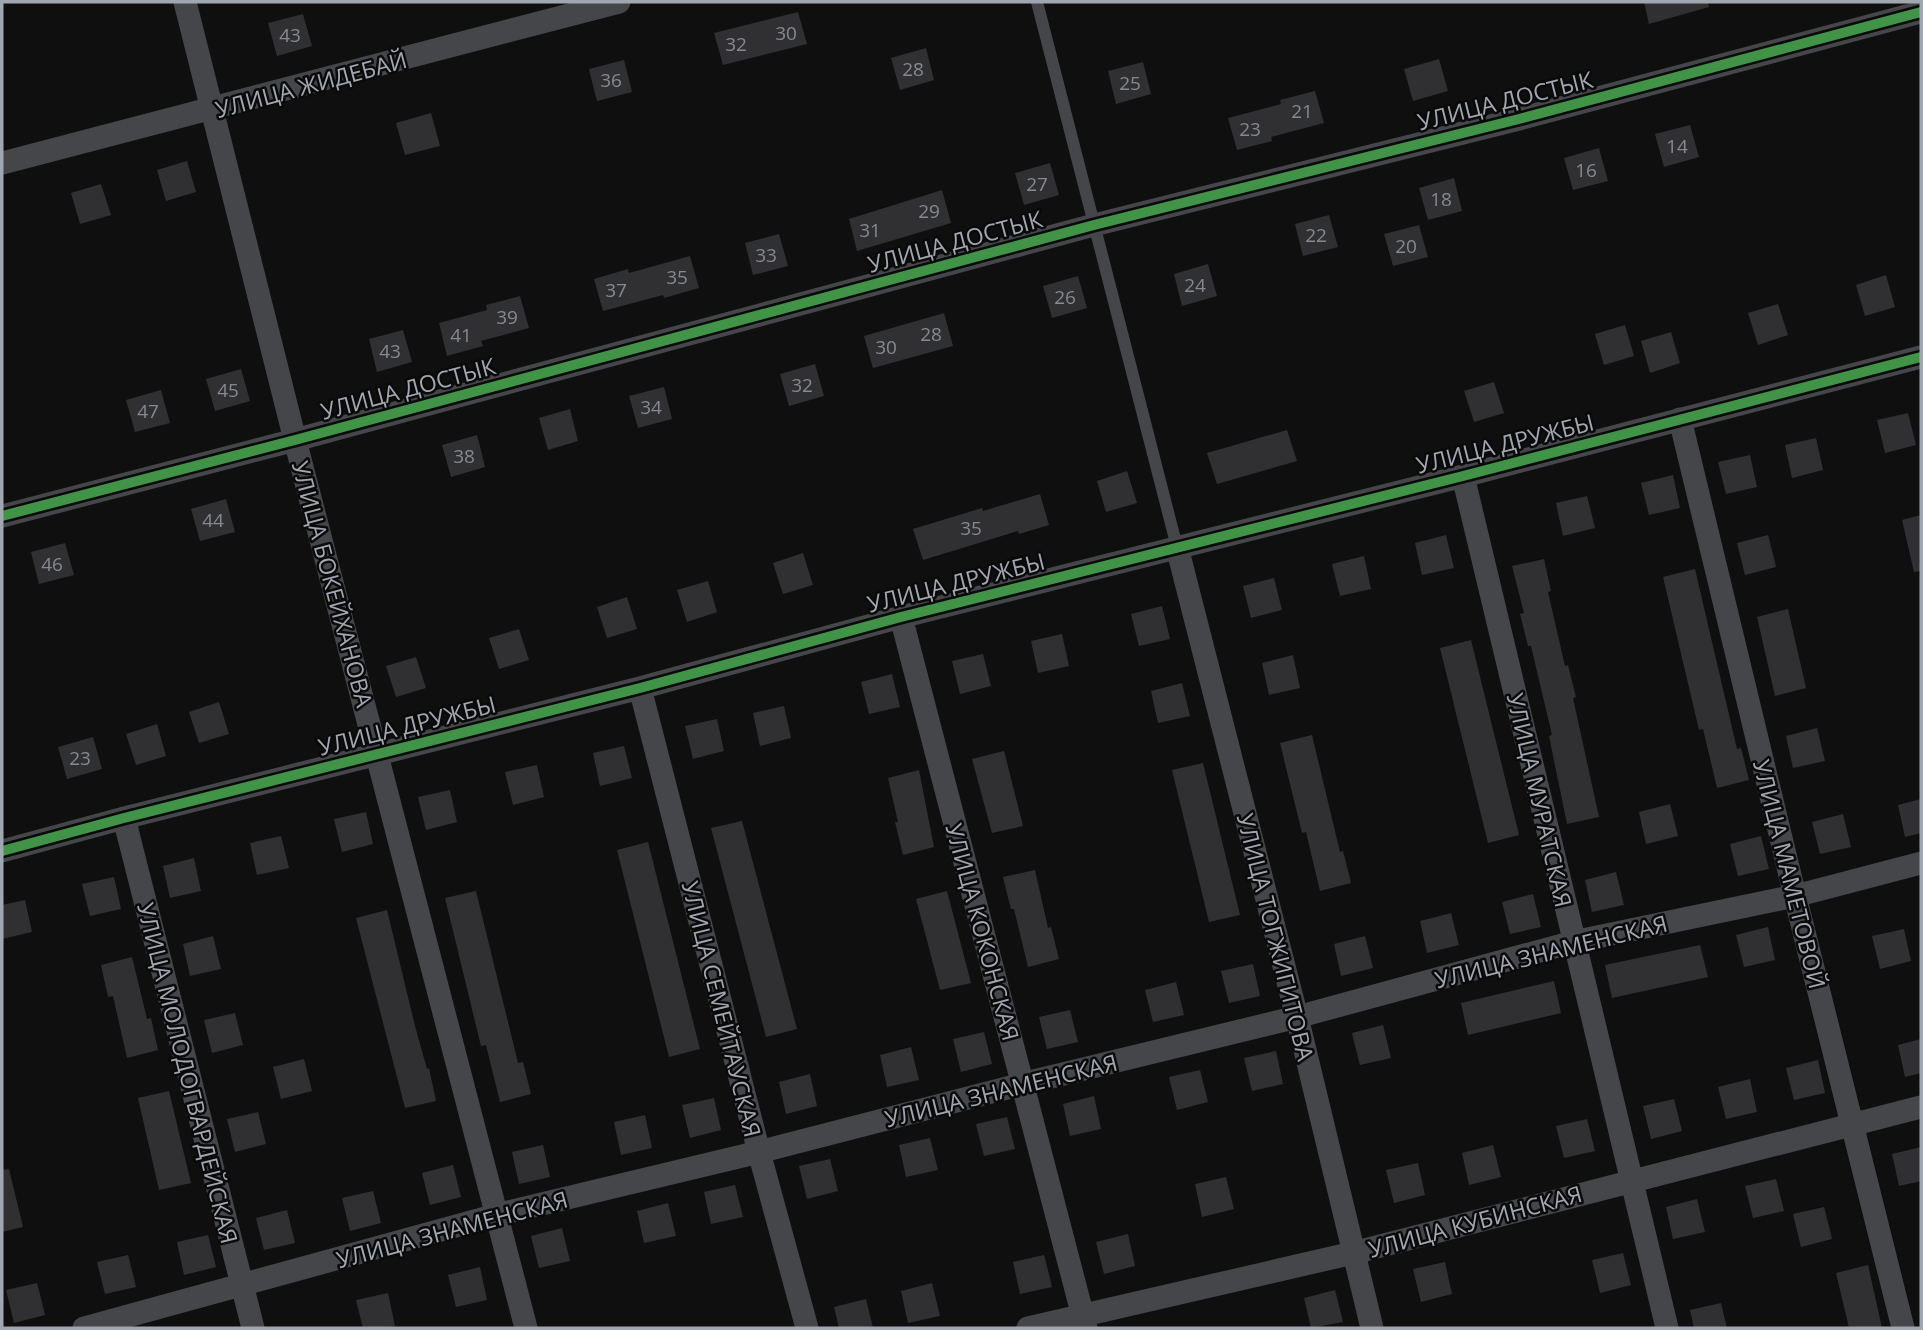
<svg xmlns="http://www.w3.org/2000/svg" width="1923" height="1330" font-family="'Open Sans',sans-serif">
<style>
.building{fill:#303032}
.lines{fill:none;stroke-linecap:round;stroke-linejoin:round}
.service{stroke:#444649;stroke-width:12}
.minor{stroke:#444649;stroke-width:23}
.cycleway-casing{stroke:#0a0a0b;stroke-width:15}
.cycleway{stroke:#419447;stroke-width:10}
.labels{text-anchor:middle;dominant-baseline:central;stroke-width:5;stroke-linejoin:round;paint-order:stroke}
.number-label{font-size:19px;fill:#858990}
.street-label{font-size:23px;fill:#a1a7b0;stroke:#0a0a0b}
</style>
<rect width="100%" height="100%" fill="#0f0f10"/>
<path class="building" d="M 1644,2 L 1708,2 L 1709,7 L 1649,24 Z
M 798,12 L 807,44 L 723,65 L 714,33 Z
M 303,14 L 312,46 L 277,56 L 268,23 Z
M 926,48 L 934,80 L 900,90 L 891,58 Z
M 1439,59 L 1448,91 L 1413,101 L 1404,69 Z
M 624,60 L 632,92 L 597,101 L 589,69 Z
M 1143,62 L 1151,94 L 1116,104 L 1108,71 Z
M 1315,91 L 1324,123 L 1271,137 L 1272,141 L 1237,150 L 1228,118 L 1281,104 L 1280,100 Z
M 431,113 L 440,146 L 405,155 L 396,123 Z
M 1690,125 L 1699,157 L 1664,167 L 1655,134 Z
M 1599,148 L 1608,181 L 1573,190 L 1564,158 Z
M 187,161 L 196,192 L 166,201 L 157,170 Z
M 1050,163 L 1059,195 L 1024,205 L 1015,173 Z
M 1454,178 L 1462,211 L 1428,220 L 1419,188 Z
M 101,184 L 111,215 L 80,224 L 71,193 Z
M 942,190 L 951,223 L 857,251 L 849,219 Z
M 1329,215 L 1338,247 L 1303,256 L 1295,224 Z
M 1419,225 L 1428,257 L 1393,266 L 1384,234 Z
M 779,234 L 788,266 L 753,275 L 745,243 Z
M 690,256 L 699,288 L 664,298 L 663,295 L 603,311 L 594,279 L 628,269 L 629,273 Z
M 1208,264 L 1217,296 L 1182,306 L 1174,274 Z
M 1886,275 L 1895,307 L 1865,316 L 1856,285 Z
M 1078,276 L 1087,308 L 1052,318 L 1043,286 Z
M 520,296 L 529,328 L 481,341 L 483,346 L 447,356 L 439,323 L 487,310 L 486,305 Z
M 1778,304 L 1788,335 L 1758,345 L 1748,313 Z
M 944,313 L 953,346 L 873,368 L 864,336 Z
M 1625,325 L 1634,356 L 1604,365 L 1595,334 Z
M 403,330 L 412,362 L 377,372 L 369,339 Z
M 1671,332 L 1680,363 L 1650,373 L 1641,341 Z
M 815,364 L 824,396 L 789,406 L 780,374 Z
M 241,369 L 250,401 L 215,411 L 206,379 Z
M 1494,382 L 1504,413 L 1474,422 L 1464,391 Z
M 664,387 L 672,419 L 638,428 L 629,396 Z
M 161,390 L 170,423 L 135,432 L 126,400 Z
M 570,409 L 578,441 L 548,450 L 539,418 Z
M 1908,413 L 1916,445 L 1885,453 L 1877,420 Z
M 1287,430 L 1297,461 L 1217,484 L 1207,453 Z
M 477,435 L 485,467 L 451,477 L 442,445 Z
M 1816,438 L 1823,470 L 1792,478 L 1785,445 Z
M 1750,455 L 1757,487 L 1726,494 L 1718,462 Z
M 1127,471 L 1137,503 L 1106,512 L 1097,481 Z
M 1673,475 L 1680,508 L 1649,515 L 1641,483 Z
M 1040,494 L 1049,525 L 1019,534 L 1018,531 L 923,560 L 913,529 L 982,508 L 983,511 Z
M 1587,496 L 1595,528 L 1563,536 L 1556,503 Z
M 226,499 L 235,532 L 200,541 L 191,509 Z
M 1921,515 L 1921,571 L 1914,572 L 1902,520 Z
M 1446,535 L 1454,568 L 1422,575 L 1415,543 Z
M 1768,535 L 1776,567 L 1745,575 L 1737,543 Z
M 65,543 L 74,575 L 39,584 L 31,552 Z
M 803,553 L 813,585 L 783,594 L 773,563 Z
M 1364,556 L 1371,589 L 1340,596 L 1332,564 Z
M 1544,559 L 1551,591 L 1548,592 L 1565,666 L 1568,665 L 1576,697 L 1573,698 L 1599,817 L 1567,824 L 1549,736 L 1552,735 L 1531,646 L 1528,646 L 1520,614 L 1524,613 L 1512,566 Z
M 1695,569 L 1737,749 L 1741,748 L 1749,780 L 1717,788 L 1703,729 L 1699,730 L 1663,577 Z
M 1274,578 L 1282,610 L 1251,618 L 1243,586 Z
M 708,581 L 717,612 L 687,622 L 677,590 Z
M 627,597 L 637,629 L 607,638 L 597,607 Z
M 1162,606 L 1170,639 L 1139,646 L 1131,614 Z
M 1788,609 L 1806,688 L 1775,696 L 1757,617 Z
M 519,629 L 529,660 L 499,669 L 489,638 Z
M 1062,634 L 1069,666 L 1038,673 L 1031,641 Z
M 1471,640 L 1519,835 L 1488,843 L 1440,648 Z
M 983,654 L 991,686 L 960,694 L 952,661 Z
M 1293,655 L 1300,688 L 1269,695 L 1262,663 Z
M 416,657 L 426,688 L 396,697 L 386,666 Z
M 892,674 L 900,707 L 869,714 L 861,682 Z
M 1182,683 L 1190,716 L 1158,723 L 1151,691 Z
M 219,702 L 229,734 L 199,743 L 189,712 Z
M 784,706 L 791,738 L 760,746 L 753,713 Z
M 717,719 L 724,751 L 693,759 L 685,726 Z
M 157,724 L 166,756 L 136,765 L 126,734 Z
M 1817,728 L 1825,761 L 1793,768 L 1786,736 Z
M 1312,735 L 1340,852 L 1343,851 L 1351,883 L 1320,891 L 1306,832 L 1302,833 L 1280,743 Z
M 93,737 L 102,769 L 67,779 L 58,747 Z
M 624,746 L 632,778 L 600,786 L 593,753 Z
M 1004,751 L 1023,826 L 992,833 L 972,759 Z
M 1203,763 L 1240,915 L 1209,922 L 1172,770 Z
M 537,765 L 544,797 L 513,805 L 505,772 Z
M 919,770 L 934,847 L 903,855 L 895,822 L 898,822 L 888,778 Z
M 450,790 L 457,822 L 426,830 L 418,797 Z
M 1921,799 L 1921,833 L 1905,837 L 1898,805 Z
M 1670,804 L 1678,836 L 1646,844 L 1639,812 Z
M 366,812 L 373,844 L 342,852 L 334,819 Z
M 1843,814 L 1851,847 L 1820,854 L 1812,822 Z
M 742,821 L 797,1029 L 766,1037 L 711,828 Z
M 281,836 L 289,868 L 257,875 L 250,843 Z
M 1761,836 L 1769,869 L 1738,876 L 1730,844 Z
M 648,842 L 700,1049 L 669,1057 L 617,850 Z
M 194,858 L 201,891 L 170,898 L 163,866 Z
M 1035,870 L 1048,928 L 1051,927 L 1059,959 L 1028,967 L 1014,909 L 1011,909 L 1003,877 Z
M 1616,872 L 1624,905 L 1592,912 L 1585,880 Z
M 114,877 L 121,909 L 90,916 L 82,884 Z
M 476,891 L 518,1063 L 523,1062 L 531,1094 L 500,1102 L 486,1045 L 481,1046 L 445,898 Z
M 947,891 L 971,983 L 940,990 L 916,899 Z
M 1533,894 L 1541,927 L 1510,934 L 1502,902 Z
M 25,900 L 32,932 L 2,939 L 2,905 Z
M 387,910 L 415,1026 L 427,1069 L 429,1068 L 436,1101 L 405,1108 L 356,918 Z
M 1451,913 L 1459,945 L 1427,953 L 1420,921 Z
M 1768,927 L 1775,960 L 1744,967 L 1736,935 Z
M 1904,929 L 1911,961 L 1880,969 L 1872,936 Z
M 213,936 L 221,969 L 190,976 L 183,944 Z
M 1365,936 L 1373,968 L 1341,976 L 1334,944 Z
M 1700,945 L 1708,977 L 1612,998 L 1605,965 Z
M 132,957 L 147,1019 L 151,1018 L 158,1050 L 127,1058 L 113,996 L 108,997 L 101,965 Z
M 1253,964 L 1260,996 L 1229,1003 L 1221,971 Z
M 1554,981 L 1561,1013 L 1468,1035 L 1461,1003 Z
M 1176,982 L 1184,1015 L 1153,1022 L 1145,990 Z
M 1070,1010 L 1078,1042 L 1047,1049 L 1039,1017 Z
M 235,1013 L 243,1045 L 212,1053 L 204,1020 Z
M 1383,1025 L 1391,1058 L 1360,1065 L 1352,1033 Z
M 984,1032 L 992,1064 L 961,1072 L 953,1039 Z
M 1921,1039 L 1921,1073 L 1905,1077 L 1898,1045 Z
M 911,1047 L 919,1080 L 887,1087 L 880,1055 Z
M 1276,1051 L 1283,1084 L 1252,1091 L 1244,1058 Z
M 304,1059 L 312,1091 L 281,1099 L 273,1067 Z
M 1818,1060 L 1825,1093 L 1794,1100 L 1786,1068 Z
M 1200,1070 L 1208,1102 L 1177,1110 L 1169,1077 Z
M 810,1074 L 817,1106 L 786,1114 L 779,1082 Z
M 1750,1079 L 1757,1112 L 1726,1119 L 1718,1087 Z
M 169,1091 L 191,1183 L 159,1190 L 138,1098 Z
M 1094,1096 L 1101,1129 L 1070,1136 L 1063,1104 Z
M 714,1098 L 721,1130 L 690,1138 L 682,1105 Z
M 1674,1099 L 1682,1131 L 1651,1139 L 1643,1106 Z
M 258,1112 L 266,1144 L 235,1152 L 227,1119 Z
M 645,1115 L 652,1148 L 621,1155 L 614,1122 Z
M 1007,1117 L 1015,1149 L 984,1156 L 976,1124 Z
M 1587,1119 L 1595,1151 L 1564,1158 L 1556,1126 Z
M 930,1138 L 938,1170 L 906,1177 L 899,1145 Z
M 543,1145 L 550,1177 L 519,1184 L 512,1152 Z
M 1493,1145 L 1501,1177 L 1469,1185 L 1462,1153 Z
M 1921,1147 L 1921,1181 L 1899,1186 L 1892,1154 Z
M 830,1159 L 838,1191 L 807,1199 L 799,1166 Z
M 1418,1163 L 1425,1195 L 1394,1203 L 1386,1170 Z
M 453,1165 L 461,1197 L 430,1205 L 422,1173 Z
M 9,1169 L 23,1227 L 2,1232 L 2,1170 Z
M 1226,1177 L 1234,1209 L 1202,1217 L 1195,1184 Z
M 1776,1179 L 1784,1211 L 1753,1218 L 1745,1186 Z
M 735,1185 L 743,1217 L 711,1224 L 704,1192 Z
M 373,1191 L 381,1223 L 350,1231 L 342,1198 Z
M 1697,1199 L 1705,1232 L 1673,1239 L 1666,1207 Z
M 668,1203 L 676,1236 L 644,1243 L 637,1211 Z
M 1824,1207 L 1832,1239 L 1801,1247 L 1793,1214 Z
M 287,1210 L 295,1243 L 264,1250 L 256,1218 Z
M 562,1228 L 570,1261 L 539,1268 L 531,1236 Z
M 1128,1234 L 1135,1266 L 1104,1274 L 1096,1242 Z
M 208,1235 L 216,1267 L 184,1275 L 177,1242 Z
M 1623,1253 L 1631,1285 L 1600,1293 L 1592,1260 Z
M 128,1255 L 136,1287 L 105,1294 L 97,1262 Z
M 1044,1255 L 1052,1287 L 1020,1294 L 1013,1262 Z
M 1445,1262 L 1452,1294 L 1421,1302 L 1413,1269 Z
M 1868,1265 L 1882,1328 L 1849,1328 L 1836,1273 Z
M 480,1267 L 487,1300 L 456,1307 L 448,1275 Z
M 37,1283 L 45,1315 L 14,1323 L 6,1290 Z
M 932,1283 L 940,1316 L 908,1323 L 901,1291 Z
M 1335,1290 L 1343,1322 L 1311,1328 L 1304,1298 Z
M 388,1293 L 395,1326 L 384,1328 L 363,1328 L 356,1300 Z
M 866,1299 L 873,1328 L 839,1328 L 834,1307 Z
M 1721,1303 L 1727,1328 L 1694,1328 L 1690,1310 Z"/>
<g class="lines">
<path class="service" d="M 1037,2 L 1177,547"/>
<path class="minor" d="M 185,2 L 295,440 L 526,1328
M 2,163 L 619,2
M 1680,419 L 1795,896 L 1903,1328
M 1463,476 L 1667,1328
M 2,516 L 295,440 L 1094,225 L 1519,119 L 1921,12
M 1177,547 L 1297,1017 L 1372,1328
M 901,617 L 1086,1328
M 640,688 L 759,1152 L 807,1328
M 124,818 L 253,1328
M 2,851 L 124,818 L 640,688 L 901,617 L 1463,476 L 1921,357
M 84,1328 L 496,1215 L 759,1152 L 1022,1084 L 1297,1017 L 1573,942 L 1795,896 L 1921,863
M 1028,1328 L 1353,1253 L 1921,1107"/>
<g class="cycleway-casing">
<path id="cycleway" d="M 2,516 L 295,440 L 1094,225 L 1519,119 L 1921,12
M 2,851 L 124,818 L 640,688 L 901,617 L 1463,476 L 1921,357"/>
</g>
<use href="#cycleway" class="cycleway"/>
</g>
<g class="labels">
<g class="number-label">
<text x="786" y="33">30</text>
<text x="290" y="35">43</text>
<text x="736" y="44">32</text>
<text x="913" y="69">28</text>
<text x="611" y="80">36</text>
<text x="1130" y="83">25</text>
<text x="1302" y="111">21</text>
<text x="1250" y="129">23</text>
<text x="1677" y="146">14</text>
<text x="1586" y="170">16</text>
<text x="1037" y="184">27</text>
<text x="1441" y="199">18</text>
<text x="929" y="211">29</text>
<text x="870" y="230">31</text>
<text x="1316" y="235">22</text>
<text x="1406" y="246">20</text>
<text x="766" y="255">33</text>
<text x="677" y="277">35</text>
<text x="1195" y="285">24</text>
<text x="616" y="290">37</text>
<text x="1065" y="297">26</text>
<text x="507" y="317">39</text>
<text x="931" y="334">28</text>
<text x="461" y="335">41</text>
<text x="886" y="347">30</text>
<text x="390" y="351">43</text>
<text x="802" y="385">32</text>
<text x="228" y="390">45</text>
<text x="651" y="407">34</text>
<text x="148" y="411">47</text>
<text x="464" y="456">38</text>
<text x="213" y="520">44</text>
<text x="971" y="528">35</text>
<text x="52" y="564">46</text>
<text x="80" y="758">23</text>
</g>
<g class="street-label">
<text transform="translate(311 84) rotate(-15)">УЛИЦА ЖИДЕБАЙ</text>
<text transform="translate(1505 100) rotate(-14)">УЛИЦА ДОСТЫК</text>
<text transform="translate(955 241) rotate(-15)">УЛИЦА ДОСТЫК</text>
<text transform="translate(408 388) rotate(-15)">УЛИЦА ДОСТЫК</text>
<text transform="translate(1505 443) rotate(-14)">УЛИЦА ДРУЖБЫ</text>
<text transform="translate(956 582) rotate(-14)">УЛИЦА ДРУЖБЫ</text>
<text transform="translate(333 584) rotate(75)">УЛИЦА БОКЕЙХАНОВА</text>
<text transform="translate(407 725) rotate(-14)">УЛИЦА ДРУЖБЫ</text>
<text transform="translate(1540 800) rotate(77)">УЛИЦА МУРАТСКАЯ</text>
<text transform="translate(1790 874) rotate(76)">УЛИЦА МАМЕТОВОЙ</text>
<text transform="translate(983 932) rotate(75)">УЛИЦА КОКОНСКАЯ</text>
<text transform="translate(1276 937) rotate(76)">УЛИЦА ТОГЖИГИТОВА</text>
<text transform="translate(1551 951) rotate(-14)">УЛИЦА ЗНАМЕНСКАЯ</text>
<text transform="translate(722 1009) rotate(76)">УЛИЦА СЕМЕЙТАУСКАЯ</text>
<text transform="translate(188 1073) rotate(76)">УЛИЦА МОЛОДОГВАРДЕЙСКАЯ</text>
<text transform="translate(1001 1090) rotate(-14)">УЛИЦА ЗНАМЕНСКАЯ</text>
<text transform="translate(1475 1221) rotate(-15)">УЛИЦА КУБИНСКАЯ</text>
<text transform="translate(452 1229) rotate(-15)">УЛИЦА ЗНАМЕНСКАЯ</text>
</g>
</g>
<rect width="1923" height="1330" fill="none" stroke="#a1a7b0" stroke-width="7"/>
</svg>
